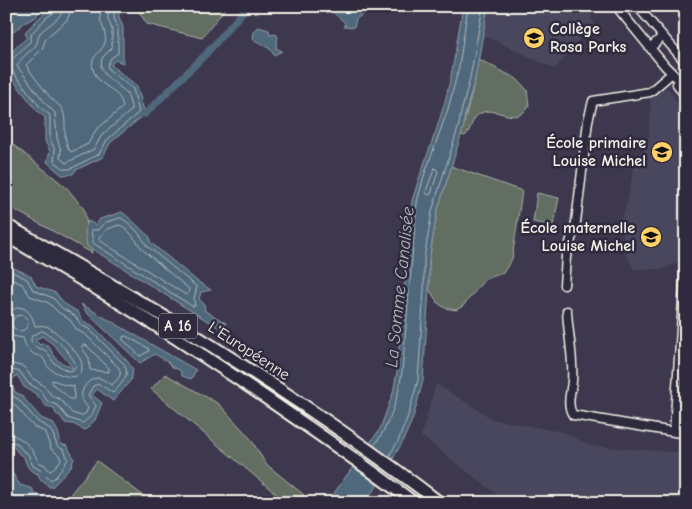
<svg xmlns="http://www.w3.org/2000/svg" width="692" height="509" font-family="'Comic Neue',sans-serif">
<style>
.built{fill:#4a465d}
.green{fill:#636e62;stroke:#acb0a5}
.water{fill:#50677b;stroke:#929ea7;fill-rule:evenodd}
.lines{fill:none;stroke-linecap:round;stroke-linejoin:round}
.shore{stroke:#b2babc;stroke-width:1}
.canal{stroke:#50677b;stroke-width:7}
.minor-casing{stroke:#f4f1e8;stroke-width:11}
.highway-casing{stroke:#f4f1e8;stroke-width:15}
.minor{stroke:#2f2a3d;stroke-width:8}
.highway{stroke:#2f2a3d;stroke-width:11}
.labels{text-anchor:middle;dominant-baseline:central;stroke-width:5;stroke-linejoin:round;paint-order:stroke}
.shield{fill:#2f2a3d;stroke:#b9b5b5;stroke-width:1}
.shield-label{font-size:15px;font-weight:bold;fill:#f4f1e8}
.poi-label{font-size:16px;font-weight:bold;fill:#f4f1e8;stroke:#2f2a3d;text-anchor:end}
.street-label{font-size:16px;fill:#f4f1e8;stroke:#2f2a3d}
.water-label{font-size:18px;font-style:italic;fill:#b2babc;stroke:#2f2a3d}
</style>
<rect width="100%" height="100%" fill="#3d384e"/>
<filter id="ink" filterUnits="userSpaceOnUse"><feTurbulence type="fractalNoise" baseFrequency=".02" numOctaves="2"/><feDisplacementMap in="SourceGraphic" scale="10" xChannelSelector="R" yChannelSelector="G"/><feConvolveMatrix kernelMatrix="1 2 1 2 8 2 1 2 1" color-interpolation-filters="sRGB"/></filter>
<g filter="url(#ink)">
<path class="built" d="M 488,6 L 596,6 L 591,17 L 595,25 L 592,31 L 583,31 L 578,41 L 555,69 L 483,35 Z
M 667,88 L 674,96 L 686,123 L 682,213 L 678,263 L 663,269 L 634,269 L 625,253 L 621,220 L 628,199 L 636,155 L 644,150 L 648,141 L 651,111 L 650,96 Z
M 436,384 L 493,419 L 566,433 L 591,446 L 686,453 L 686,503 L 508,503 L 421,436 Z"/>
<path class="green" d="M 135,6 L 227,6 L 202,38 L 147,24 Z
M 478,59 L 517,79 L 527,90 L 529,106 C 515,128 498,105 481,113 C 471,117 472,130 465,136 L 461,135 L 475,79 Z
M 6,139 L 67,188 L 84,209 L 92,253 L 6,205 Z
M 451,166 L 522,191 L 512,259 L 503,273 L 485,279 L 463,306 L 456,310 L 445,308 L 438,303 L 429,289 L 429,260 L 437,212 Z
M 537,193 L 559,198 L 553,226 L 533,222 Z
M 165,374 L 219,404 L 250,438 L 266,464 L 304,495 L 298,503 L 287,503 L 151,389 Z
M 97,461 L 153,503 L 64,502 Z"/>
<path class="water" d="M 6,6 L 25,6 L 27,9 L 30,8 L 29,6 L 46,6 L 45,10 L 40,10 L 36,17 L 24,23 L 6,38 Z
M 55,6 L 119,6 L 119,17 L 123,27 L 123,63 L 115,60 L 111,65 L 137,86 L 145,114 L 110,143 L 103,157 L 76,170 L 73,174 L 62,175 L 47,162 L 50,151 L 45,141 L 45,117 L 38,112 L 6,71 C 6,56 15,47 27,38 L 25,32 L 44,13 Z
M 332,6 L 363,6 L 368,11 L 356,19 L 354,27 L 344,26 L 345,23 L 331,10 Z
M 463,6 L 488,6 L 475,79 L 464,118 L 464,126 L 437,212 L 429,260 L 429,289 L 423,381 L 413,418 L 402,443 L 376,488 L 363,503 L 327,503 L 380,429 L 393,393 L 397,372 L 412,201 C 421,168 435,138 444,105 C 453,73 457,40 463,6 Z
M 258,27 L 269,30 L 270,35 L 276,34 L 278,37 L 276,48 L 282,51 L 274,55 L 270,49 L 253,39 L 254,32 Z
M 122,212 C 133,220 140,229 150,237 L 150,242 L 197,281 L 211,290 L 201,292 L 199,299 L 204,304 L 205,311 L 226,323 L 225,328 L 221,329 C 175,302 132,273 87,246 L 85,229 L 88,221 L 96,225 L 100,219 Z
M 6,264 L 31,276 L 36,286 L 56,293 L 65,304 L 78,312 L 84,322 L 92,325 L 128,362 L 133,370 L 131,380 L 113,401 L 97,389 L 92,395 L 102,403 L 95,420 L 85,430 L 73,424 L 65,423 L 60,416 L 56,414 L 54,408 L 46,406 L 36,394 L 24,387 L 17,375 L 13,379 L 6,371 ZM 42,336 L 55,346 L 74,369 L 57,360 L 49,347 L 43,343 L 40,345 L 35,340 Z
M 81,304 L 196,370 L 191,379 L 182,376 L 180,370 C 176,369 170,367 168,362 L 155,354 L 140,363 L 86,312 Z
M 6,379 L 11,383 L 15,392 L 21,395 L 41,418 L 53,423 L 58,432 L 61,444 L 67,446 L 74,458 L 71,467 L 52,487 L 49,487 L 44,481 L 41,481 L 38,474 C 28,471 27,466 24,457 L 19,454 L 13,446 L 6,445 Z
M 6,463 L 20,485 L 33,489 L 33,493 L 44,497 L 41,503 L 6,503 Z"/>
<g class="lines">
<path class="shore" d="M 63,6 C 63,19 48,24 40,33 C 37,37 39,40 36,45 C 31,52 22,55 17,66 L 46,104 L 55,113 L 57,138 L 61,150 L 60,158 L 66,163 L 94,149 L 102,135 L 132,110 L 127,93 L 105,75 L 101,67 L 102,58 L 112,48 L 112,29 L 108,19 L 108,6
M 71,6 L 70,13 L 67,20 L 46,38 L 42,49 L 26,65 C 33,76 42,87 50,97 C 54,102 60,104 63,111 C 68,125 61,141 71,152 L 88,144 L 96,130 L 123,107 C 120,88 100,88 94,72 C 88,57 99,55 104,45 C 108,38 103,28 101,22 C 100,17 100,11 100,6
M 6,63 C 13,61 23,47 30,42 L 32,33 L 47,17 L 55,12 L 57,6
M 6,69 L 12,71 L 41,108 L 50,115 L 50,140 L 55,150 L 54,161 L 64,169 L 70,169 L 99,154 L 107,140 L 139,112 L 133,89 L 109,70 L 107,66 L 111,58 L 118,53 L 118,28 L 114,18 L 114,6
M 435,168 L 438,171 L 431,194 L 428,195 L 426,192 Z
M 121,218 C 132,224 141,235 147,246 L 197,287 L 194,298 L 195,306 L 192,306 L 93,243 L 91,230 L 98,230 L 104,223 Z
M 120,225 C 131,231 136,241 143,250 L 189,289 L 188,294 L 186,295 L 99,240 L 99,237 L 108,229 Z
M 6,269 L 27,279 L 33,290 L 53,298 L 62,308 L 75,316 L 81,325 L 89,329 L 124,364 C 131,376 121,384 113,393 L 99,384 L 93,386 L 88,395 L 96,406 L 91,416 L 83,423 L 68,418 L 57,405 L 48,402 L 40,390 L 28,383 L 20,372 L 6,368
M 6,277 L 22,284 L 30,296 L 49,303 L 58,312 L 70,320 L 77,330 L 86,335 L 119,368 C 123,375 117,380 112,385 C 107,383 103,378 98,378 C 89,378 80,389 82,398 C 83,402 86,405 88,408 L 86,413 L 81,416 L 72,413 L 60,399 L 52,396 L 43,385 L 32,378 L 24,367 L 6,362
M12 323a8 8 0 1 1 16 0a8 8 0 1 1-16 0Z
M 6,318 C 17,299 31,308 35,326 C 39,326 43,325 46,326 C 56,330 82,355 82,365 C 83,385 58,375 49,368 C 46,365 45,361 43,358 C 40,354 41,357 36,355 C 28,352 25,345 23,338 L 12,336 L 6,329
M 42,331 C 53,335 73,354 76,366 L 74,370 L 68,371 L 54,363 L 46,351 C 39,347 27,347 32,336 Z
M 126,336 L 148,348 L 149,351 L 140,356 L 123,340 L 123,337 Z
M 83,345 L 86,345 L 109,368 L 109,372 L 90,370 L 89,358 L 82,348 Z
M 53,380 L 65,385 L 74,386 L 74,399 L 70,399 C 65,392 57,390 52,383 Z
M 6,386 L 11,395 L 18,399 L 38,422 L 49,428 L 53,434 L 57,446 L 64,450 L 68,459 L 56,477 L 51,480 L 42,471 L 33,466 L 28,454 L 22,450 L 17,443 L 6,441
M 6,399 L 14,404 L 34,427 L 45,432 L 51,449 L 59,455 L 61,460 L 52,470 L 50,471 L 45,465 L 38,462 C 33,448 22,435 6,434
M 374,446 C 390,424 398,399 402,372 L 417,202 L 424,176 L 448,109 L 459,67 L 468,6
M 389,456 L 398,441 L 408,416 L 418,380 L 424,289 L 424,259 L 432,211 L 459,125 L 460,117 L 470,78 L 483,6"/>
<path class="canal" d="M 145,114 L 206,54 L 248,6"/>
<g class="minor-casing">
<path id="minor" d="M 616,6 L 665,66 L 686,87
M 637,6 L 686,63
M 650,48 L 663,36
M 677,84 L 686,97
M 564,285 L 566,257 L 576,222 L 588,121 L 593,101 L 650,92 L 671,74
M 567,311 C 568,333 574,360 572,381 C 571,393 566,405 573,415 L 686,434
M 674,431 L 686,255"/>
</g>
<g class="highway-casing">
<path id="highway" d="M 6,225 C 156,308 304,399 440,503
M 6,236 C 103,290 197,350 288,413 C 330,442 373,471 414,503"/>
</g>
<use href="#minor" class="minor"/>
<use href="#highway" class="highway"/>
</g>
</g>
<defs>
<g id="school-disc" transform="scale(1.125)"><circle r="9.5" fill="#ffd166" stroke="#2f2a3d"/><path d="M0-5L7-2L0 1L-7-2ZM-4 1L0 2.5L4 1V4Q0 6-4 4Z" fill="#111"/></g>
</defs>
<g fill-rule="evenodd">
<use href="#school-disc" x="534" y="38"/>
<use href="#school-disc" x="662" y="152"/>
<use href="#school-disc" x="651" y="237"/>
</g>
<g class="labels">
<rect class="shield" x="159" y="313.5" width="38" height="25" rx="4"/>
<g class="shield-label">
<text x="178" y="326">A 16</text>
</g>
<g class="poi-label">
<text x="550" y="29" text-anchor="start">Collège<tspan x="550" dy="18">Rosa Parks</tspan></text>
<text x="646" y="143">École primaire<tspan x="646" dy="18">Louise Michel</tspan></text>
<text x="635" y="228">École maternelle<tspan x="635" dy="18">Louise Michel</tspan></text>
</g>
<g class="street-label">
<text transform="translate(249 351) rotate(33)">L'Européenne</text>
</g>
<g class="water-label">
<text transform="translate(400 287) rotate(-84)">La Somme Canalisée</text>
</g>
</g>
<rect width="692" height="509" fill="none" stroke="#2f2a3d" stroke-width="25"/>
<rect x="12" y="12" width="667" height="484" fill="none" stroke="#f4f1e8" stroke-width="2" filter="url(#ink)"/>
</svg>
